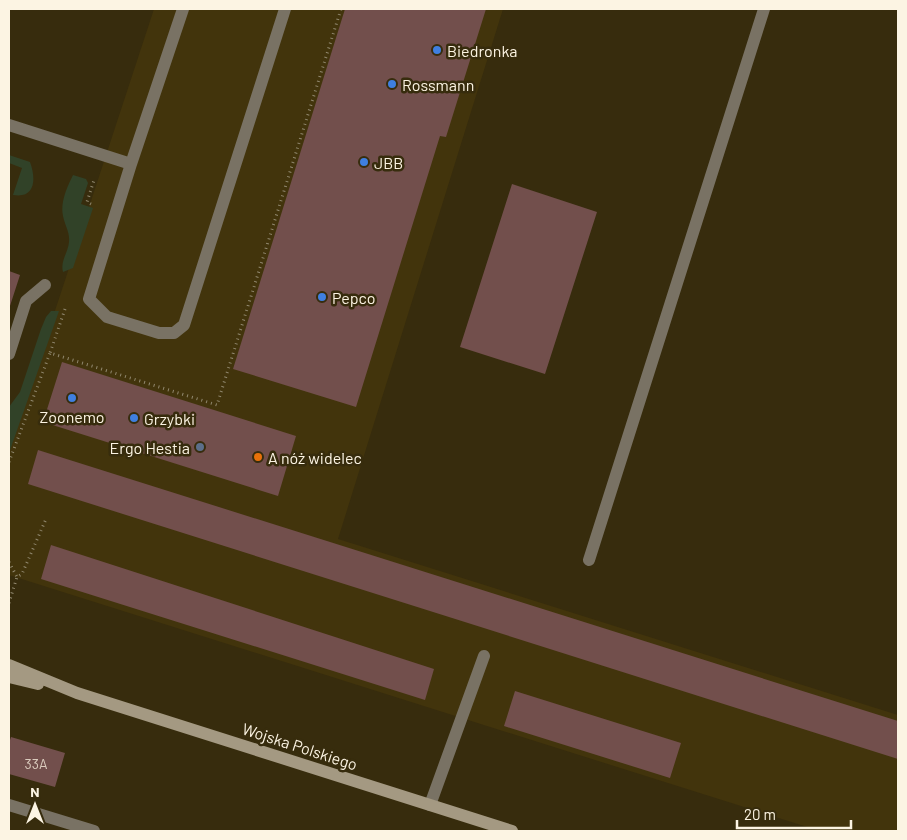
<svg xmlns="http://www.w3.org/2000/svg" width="907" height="840" font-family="Barlow,sans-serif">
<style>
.built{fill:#42340c}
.green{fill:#314228}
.building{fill:#724f4c}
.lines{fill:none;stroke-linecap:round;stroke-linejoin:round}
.path{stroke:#91886f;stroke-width:3;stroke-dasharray:1 4;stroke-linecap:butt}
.service{stroke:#797264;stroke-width:12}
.minor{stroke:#797264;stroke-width:12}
.secondary{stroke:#a49982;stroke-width:12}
.shop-dot{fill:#3f7fe0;stroke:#372c0d;stroke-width:2}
.service-dot{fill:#5c6f8a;stroke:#372c0d;stroke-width:2}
.food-dot{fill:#e8710a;stroke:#372c0d;stroke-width:2}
.labels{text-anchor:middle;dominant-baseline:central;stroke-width:5;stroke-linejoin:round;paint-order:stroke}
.number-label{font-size:14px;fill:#dacbbd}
.poi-label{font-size:16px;fill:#fcf4e3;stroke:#372c0d;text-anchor:start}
.street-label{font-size:16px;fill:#fcf4e3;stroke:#372c0d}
</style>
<rect width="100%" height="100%" fill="#372c0d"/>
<path class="built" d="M 154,9 L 503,9 L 338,539 L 898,715 L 898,831 L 820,831 L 9,575 L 9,451 Z"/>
<path class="green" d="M 9,155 L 30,162 C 36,178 36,199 13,195 L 22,168 L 9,163 Z
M 73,175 L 86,179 L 88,183 L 81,204 L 93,208 L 73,268 L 63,272 C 60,261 68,253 69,242 C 70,232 65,226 63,216 C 60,203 67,187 73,175 Z
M 51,311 L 59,311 L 9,453 L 9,407 L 20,392 L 41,329 L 46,317 Z"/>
<path class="building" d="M 345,9 L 486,9 L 446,137 L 440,136 L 356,407 L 233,369 Z
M 512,184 L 597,212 L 545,374 L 460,347 Z
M 9,271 L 20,275 L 9,309 Z
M 62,362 L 296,436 L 278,496 L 43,422 Z
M 38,450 L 898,721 L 898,759 L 28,484 Z
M 51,545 L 434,669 L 425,700 L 41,579 Z
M 515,691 L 681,743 L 670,778 L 504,726 Z
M 11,737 L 65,753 L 55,787 L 9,774 L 9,743 Z"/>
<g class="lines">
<path class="path" d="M 91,204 L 87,202 L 94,180
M 65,309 L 50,353 L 217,405 L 341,9
M 9,462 L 50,353
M 9,562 L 17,577
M 9,603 L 17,577 L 22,574 L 46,519"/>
<path class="service" d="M 9,125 L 131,164 L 89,299 L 107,317 L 159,333 L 174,333 L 184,325 L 285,9
M 131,164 L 183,9
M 9,354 L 26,301 L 45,285
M 589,560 L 764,9
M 430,805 L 484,656"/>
<path class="minor" d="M 9,805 L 94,831"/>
<path class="secondary" d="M 9,665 L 77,693 L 512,831
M 9,677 L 38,684"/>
</g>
<g class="shop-dot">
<circle cx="437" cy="50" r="5"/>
<circle cx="392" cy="84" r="5"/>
<circle cx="364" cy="162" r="5"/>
<circle cx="322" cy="297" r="5"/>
<circle cx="72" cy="398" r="5"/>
<circle cx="134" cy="418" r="5"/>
</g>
<circle class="service-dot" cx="200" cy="447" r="5"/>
<circle class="food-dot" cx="258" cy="457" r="5"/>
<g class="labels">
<g class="number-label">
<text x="36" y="763">33A</text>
</g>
<g class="poi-label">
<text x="447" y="50">Biedronka</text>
<text x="402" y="84">Rossmann</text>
<text x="374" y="162">JBB</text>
<text x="332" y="297">Pepco</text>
<text x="72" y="416" text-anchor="middle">Zoonemo</text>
<text x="144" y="418">Grzybki</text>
<text x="190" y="447" text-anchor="end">Ergo Hestia</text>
<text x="268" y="457">A nóż widelec</text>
</g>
<g class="street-label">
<text transform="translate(300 746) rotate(18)">Wojska Polskiego</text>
</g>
</g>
<rect width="907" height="840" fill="none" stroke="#fcf4e3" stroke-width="20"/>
<g transform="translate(35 805)" stroke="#372c0d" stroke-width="4" paint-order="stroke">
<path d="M0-4L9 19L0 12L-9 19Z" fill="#fcf4e3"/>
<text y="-8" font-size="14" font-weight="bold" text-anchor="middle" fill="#fcf4e3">N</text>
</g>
<path d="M737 820v8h114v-8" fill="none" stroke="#fcf4e3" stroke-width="2.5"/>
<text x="744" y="820" font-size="15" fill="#fcf4e3" stroke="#372c0d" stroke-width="4" paint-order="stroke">20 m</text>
</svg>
